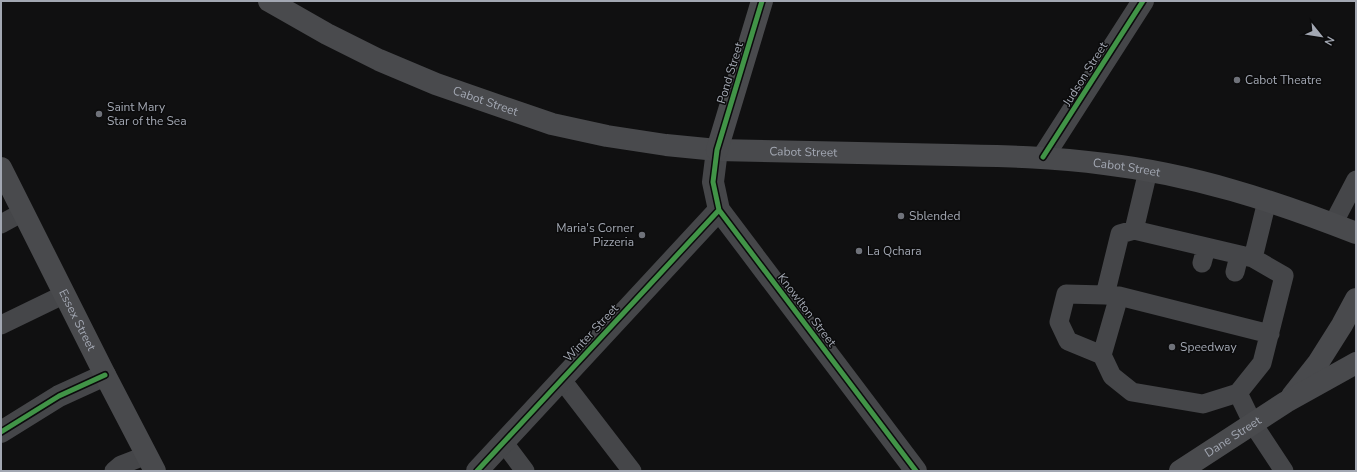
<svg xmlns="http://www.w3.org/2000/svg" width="1357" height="472" font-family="'Nunito Sans',sans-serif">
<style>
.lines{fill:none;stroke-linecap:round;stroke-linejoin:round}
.lane{stroke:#454649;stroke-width:19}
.street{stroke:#454649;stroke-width:22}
.secondary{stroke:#494a4d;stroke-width:22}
.cycleway-casing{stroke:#0b0b0c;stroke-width:8}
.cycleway{stroke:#419447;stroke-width:5}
.poi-dot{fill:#6f727a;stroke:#0b0b0c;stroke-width:1.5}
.labels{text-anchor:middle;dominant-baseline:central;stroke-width:3;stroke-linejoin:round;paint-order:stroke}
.street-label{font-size:12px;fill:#a2a7b2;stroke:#0b0b0c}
.poi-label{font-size:12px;fill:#a2a7b2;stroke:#0b0b0c;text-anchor:start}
</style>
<rect width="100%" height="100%" fill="#101011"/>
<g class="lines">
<path class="lane" d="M 1148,171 L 1134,230 L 1253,258 L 1267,201
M 1,224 L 23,212
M 1333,224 L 1356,180
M 1134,230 L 1120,234 L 1105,295 L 1119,296 L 1270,334
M 1253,258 L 1284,276 L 1262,363 L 1238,393 L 1253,424 L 1284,471
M 1202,263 L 1206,248
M 1235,272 L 1239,256
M 1119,296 L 1102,355 L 1112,376 L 1132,392 L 1203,404 L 1238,393
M 1,325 L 65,294
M 1102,355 L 1068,341 L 1059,322 L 1066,294 L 1105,295
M 562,380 L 632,471
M 504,443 L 525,471
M 114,471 L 121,465 L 147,455"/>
<path class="street" d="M 717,150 L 713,182 L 719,210 L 916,471
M 1043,157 L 1143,1
M 1,432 L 59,396 L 105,375
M 477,471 L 719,210"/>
<g class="secondary">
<path id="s1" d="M 269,1 L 327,34 L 379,60 L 436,84 L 552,124 L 607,136 L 666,145 L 717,150 C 795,152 874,153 952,155 C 1003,156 1054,157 1105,164 C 1191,174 1275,201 1356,233"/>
<path d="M 717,150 L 762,1"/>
<path id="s2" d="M 1,168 L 105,375 L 155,471"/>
<path d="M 1292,396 L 1318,363 L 1342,325 L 1356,299"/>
<path id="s3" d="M 1180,471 L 1286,402 L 1356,363"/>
</g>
<g class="cycleway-casing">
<path id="cycleway" d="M 762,1 L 717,150 L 713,182 L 719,210 L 916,471
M 1043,157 L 1143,1
M 1,432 L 59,396 L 105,375
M 477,471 L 719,210"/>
</g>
<use href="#cycleway" class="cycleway"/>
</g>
<g class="poi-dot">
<circle cx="1237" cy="80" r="4"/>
<circle cx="99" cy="114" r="4"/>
<circle cx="901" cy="216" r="4"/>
<circle cx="642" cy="235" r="4"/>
<circle cx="859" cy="251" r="4"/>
<circle cx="1172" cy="347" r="4"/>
</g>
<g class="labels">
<g class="street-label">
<text transform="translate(730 73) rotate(-73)">Pond Street</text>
<text transform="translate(1085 74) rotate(-58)">Judson Street</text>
<text stroke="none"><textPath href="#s1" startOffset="239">Cabot Street</textPath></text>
<text stroke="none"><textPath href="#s1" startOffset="563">Cabot Street</textPath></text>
<text stroke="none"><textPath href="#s1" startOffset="887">Cabot Street</textPath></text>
<text transform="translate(807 310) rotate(53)">Knowlton Street</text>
<text stroke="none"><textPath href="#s2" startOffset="170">Essex Street</textPath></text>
<text transform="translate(591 333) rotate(-47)">Winter Street</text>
<text stroke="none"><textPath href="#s3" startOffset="63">Dane Street</textPath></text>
</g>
<g class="poi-label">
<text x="1245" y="80">Cabot Theatre</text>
<text x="107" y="107">Saint Mary<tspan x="107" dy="14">Star of the Sea</tspan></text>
<text x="909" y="216">Sblended</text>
<text x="634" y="228" text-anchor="end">Maria's Corner<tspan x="634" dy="14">Pizzeria</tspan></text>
<text x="867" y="251">La Qchara</text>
<text x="1180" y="347">Speedway</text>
</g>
</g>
<rect width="1357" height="472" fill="none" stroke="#a2a7b2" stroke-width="4"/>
<g transform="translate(1321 36) rotate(120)" stroke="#0b0b0c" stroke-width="3" paint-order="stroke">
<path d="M0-3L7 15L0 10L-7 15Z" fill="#a2a7b2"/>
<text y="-6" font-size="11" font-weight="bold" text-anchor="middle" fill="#a2a7b2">N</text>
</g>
</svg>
